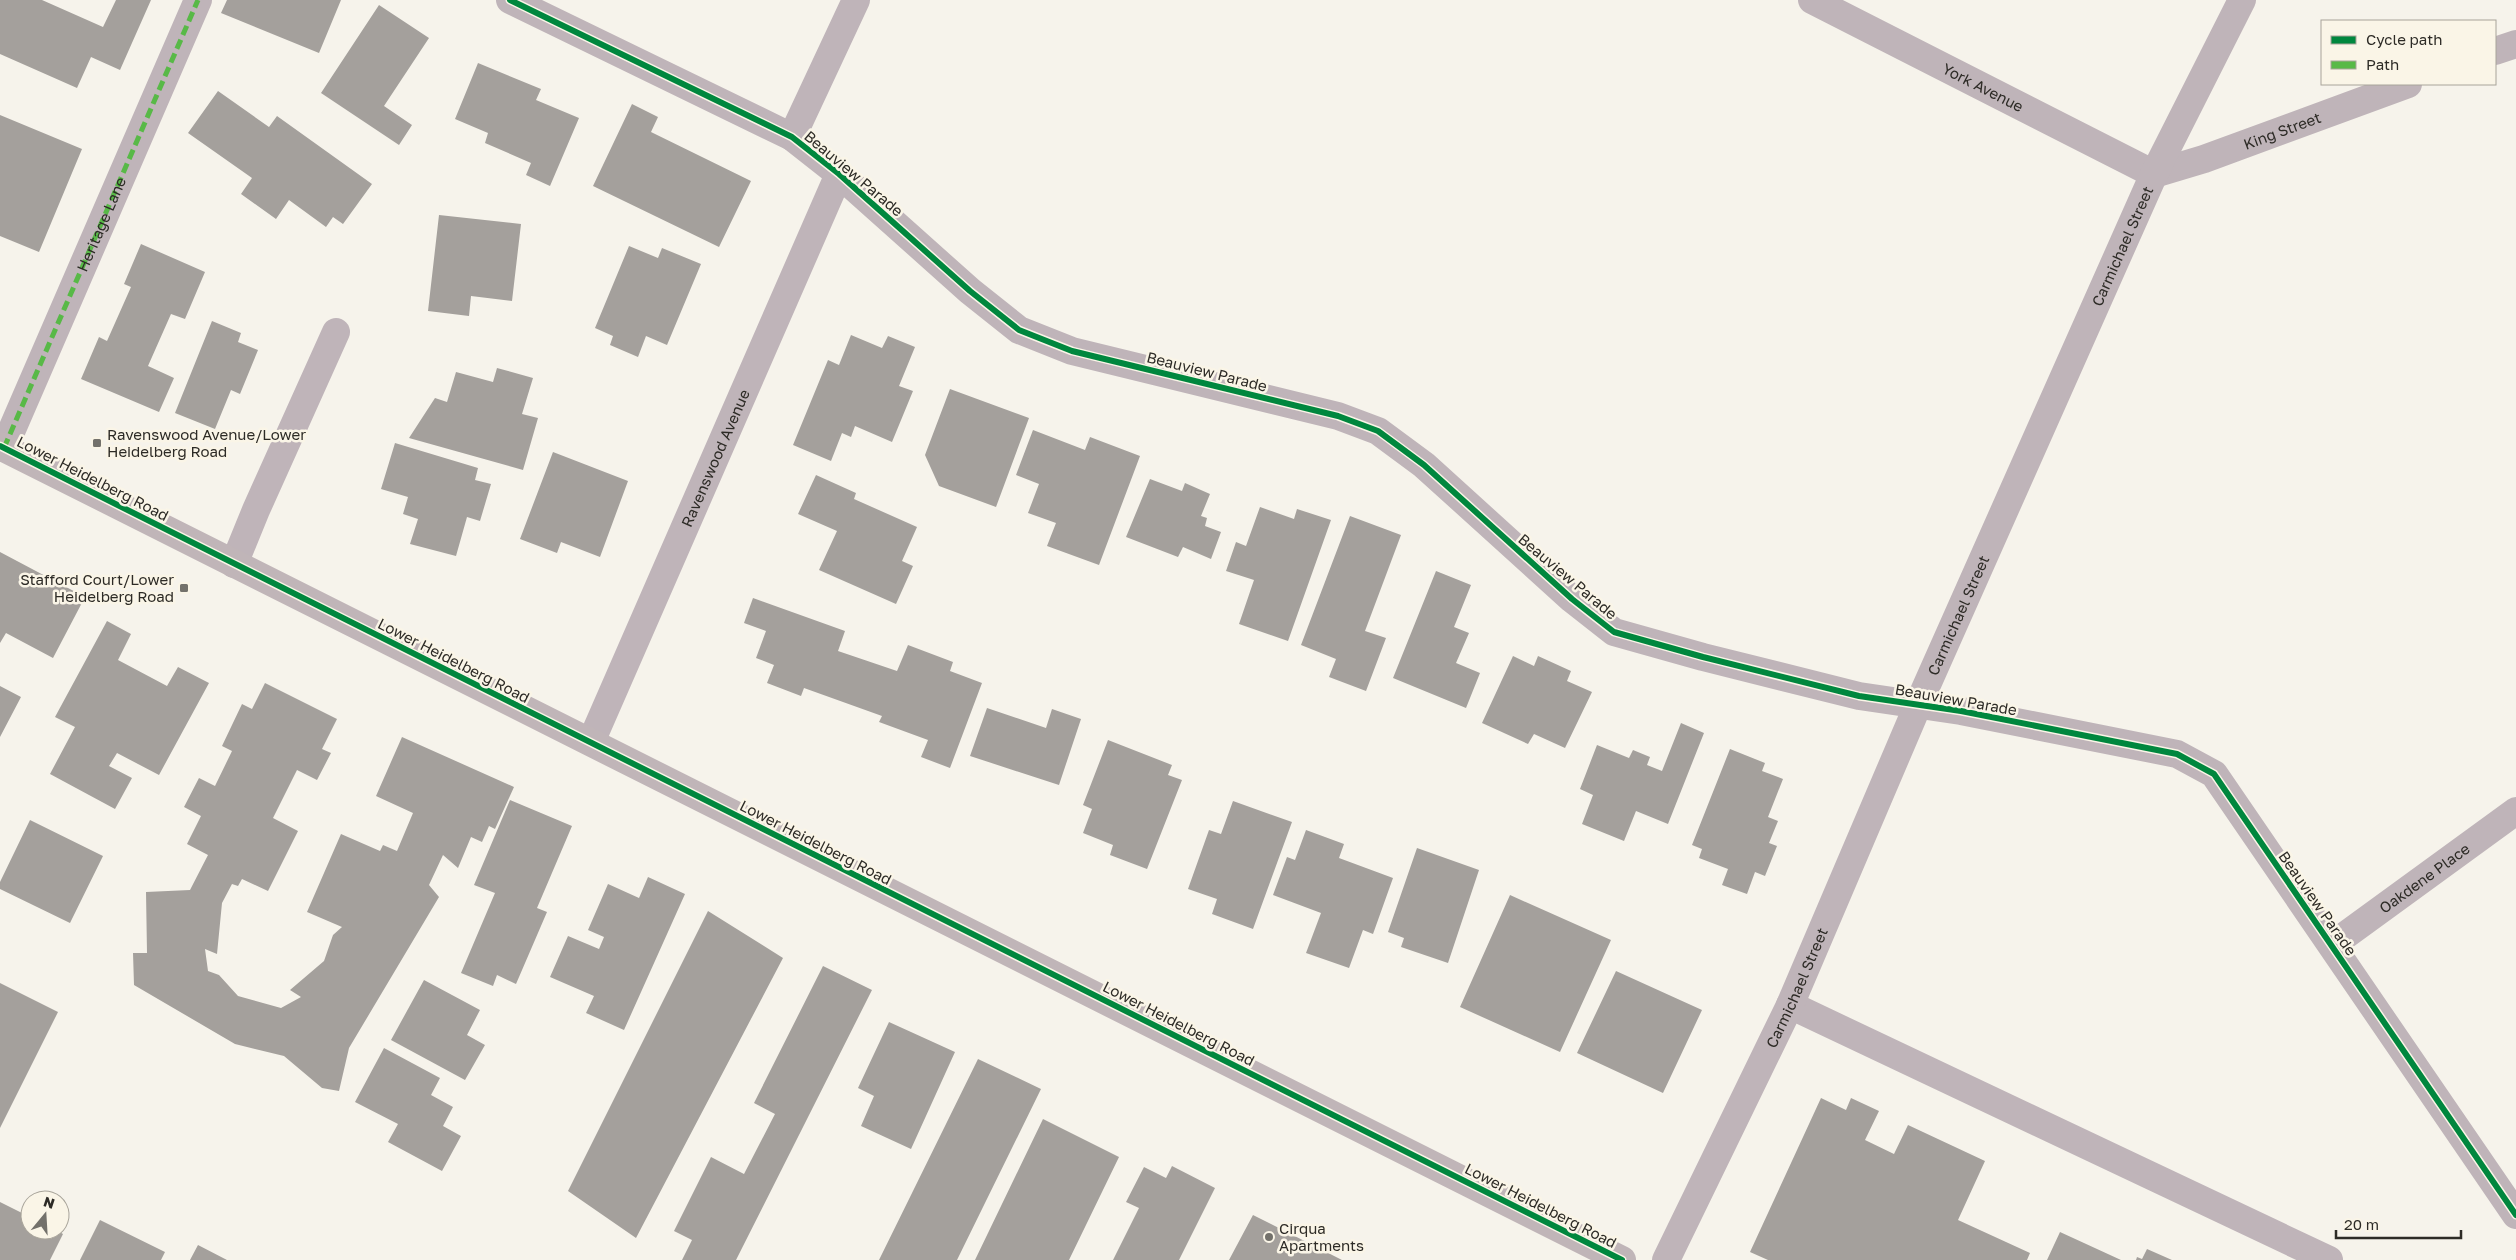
<svg xmlns="http://www.w3.org/2000/svg" width="2516" height="1260" font-family="'Golos Text',sans-serif">
<style>
.building{fill:#a4a09c}
.lines{fill:none;stroke-linecap:round;stroke-linejoin:round}
.minor{stroke:#bfb4b9;stroke-width:28}
.major{stroke:#c0b5b8;stroke-width:28}
.quiet{stroke:#58b947;stroke-width:5;stroke-dasharray:10 5;stroke-linecap:butt}
.cycleway-casing{stroke:#faf5e7;stroke-width:9}
.cycleway{stroke:#00873e;stroke-width:6}
.poi-dot{fill:#73716b;stroke:#faf5e7;stroke-width:2}
.labels{text-anchor:middle;dominant-baseline:central;stroke-width:5;stroke-linejoin:round;paint-order:stroke}
.street-label{font-size:15px;fill:#2d2b26;stroke:#faf5e7}
.poi-label{font-size:15px;fill:#2d2b26;stroke:#faf5e7;text-anchor:start}
</style>
<rect width="100%" height="100%" fill="#f6f3eb"/>
<path class="building" d="M 0,0 L 42,0 L 103,27 L 116,0 L 151,0 L 120,70 L 91,57 L 77,88 L 0,54 Z
M 227,0 L 341,0 L 319,53 L 221,13 Z
M 379,5 L 429,38 L 384,106 L 412,125 L 399,145 L 321,93 Z
M 478,63 L 541,89 L 536,100 L 579,118 L 550,186 L 526,175 L 531,163 L 485,143 L 488,133 L 455,119 Z
M 218,91 L 269,127 L 277,116 L 372,184 L 343,224 L 333,217 L 326,227 L 289,200 L 276,219 L 241,194 L 252,178 L 188,133 Z
M 632,104 L 658,117 L 651,132 L 751,181 L 719,247 L 593,186 Z
M 0,115 L 82,149 L 39,252 L 0,236 Z
M 439,215 L 521,224 L 512,301 L 471,296 L 469,316 L 428,311 Z
M 141,244 L 205,272 L 185,319 L 171,314 L 148,366 L 174,378 L 159,412 L 81,379 L 99,337 L 107,341 L 131,287 L 124,284 Z
M 629,246 L 658,258 L 662,248 L 701,264 L 667,345 L 646,336 L 638,357 L 610,345 L 613,336 L 595,328 Z
M 212,321 L 241,333 L 238,342 L 258,350 L 240,394 L 231,390 L 215,429 L 175,413 Z
M 851,335 L 882,348 L 888,336 L 915,347 L 899,386 L 913,391 L 892,442 L 855,426 L 851,437 L 842,433 L 831,461 L 793,445 L 828,360 L 839,365 Z
M 497,368 L 533,378 L 522,414 L 538,418 L 523,470 L 409,438 L 435,398 L 447,402 L 456,372 L 493,382 Z
M 950,389 L 1029,418 L 996,507 L 939,486 L 925,455 Z
M 1033,430 L 1085,450 L 1090,437 L 1140,456 L 1099,565 L 1047,546 L 1056,523 L 1028,513 L 1039,484 L 1016,475 Z
M 395,443 L 478,468 L 475,480 L 491,484 L 480,521 L 467,517 L 456,556 L 410,544 L 418,519 L 403,514 L 408,497 L 381,489 Z
M 553,452 L 628,481 L 600,557 L 561,542 L 557,553 L 520,539 Z
M 816,475 L 856,493 L 854,499 L 917,527 L 902,561 L 913,566 L 896,604 L 819,570 L 837,531 L 798,514 Z
M 1150,479 L 1182,491 L 1185,483 L 1210,494 L 1201,516 L 1207,518 L 1205,526 L 1221,532 L 1211,559 L 1183,547 L 1178,557 L 1126,537 Z
M 1260,507 L 1294,519 L 1297,509 L 1331,520 L 1288,641 L 1239,624 L 1254,580 L 1226,571 L 1236,542 L 1246,546 Z
M 1350,516 L 1401,535 L 1365,631 L 1386,638 L 1366,691 L 1329,677 L 1336,659 L 1301,645 Z
M 0,552 L 85,597 L 53,658 L 6,633 L 0,643 Z
M 1436,571 L 1471,585 L 1454,627 L 1469,633 L 1456,663 L 1480,673 L 1466,708 L 1393,678 Z
M 753,598 L 845,631 L 838,651 L 897,671 L 908,645 L 953,662 L 950,671 L 982,683 L 950,768 L 921,757 L 928,740 L 879,722 L 882,716 L 804,688 L 801,696 L 767,683 L 774,665 L 756,658 L 766,631 L 744,623 Z
M 107,621 L 131,634 L 118,660 L 167,686 L 178,667 L 209,683 L 159,775 L 117,753 L 109,766 L 132,778 L 115,809 L 50,774 L 75,727 L 55,717 Z
M 1513,656 L 1534,666 L 1538,656 L 1571,671 L 1567,681 L 1592,692 L 1565,748 L 1534,734 L 1528,744 L 1482,723 Z
M 265,683 L 337,719 L 322,749 L 331,753 L 317,780 L 297,770 L 273,818 L 298,831 L 268,891 L 242,879 L 238,886 L 232,884 L 222,903 L 217,954 L 205,949 L 208,971 L 219,975 L 238,996 L 281,1008 L 301,997 L 290,990 L 324,961 L 333,935 L 342,927 L 307,912 L 341,834 L 380,851 L 383,845 L 397,851 L 413,813 L 376,796 L 402,737 L 514,787 L 495,829 L 489,826 L 482,842 L 471,837 L 458,868 L 443,855 L 429,885 L 439,897 L 349,1048 L 339,1091 L 322,1088 L 284,1056 L 235,1044 L 134,985 L 133,953 L 147,953 L 146,892 L 190,890 L 208,855 L 187,844 L 201,816 L 184,807 L 199,778 L 215,786 L 232,751 L 222,746 L 242,704 L 252,709 Z
M 0,686 L 21,697 L 0,737 Z
M 987,708 L 1046,728 L 1052,709 L 1081,719 L 1059,785 L 970,756 Z
M 1681,723 L 1704,733 L 1668,824 L 1636,811 L 1624,841 L 1582,824 L 1593,795 L 1580,789 L 1597,745 L 1629,758 L 1633,750 L 1650,757 L 1647,765 L 1662,771 Z
M 1108,740 L 1172,765 L 1168,775 L 1182,780 L 1147,869 L 1110,855 L 1113,845 L 1083,833 L 1092,809 L 1083,805 Z
M 1730,749 L 1765,763 L 1762,771 L 1783,779 L 1768,817 L 1778,821 L 1769,843 L 1777,846 L 1765,876 L 1755,872 L 1747,894 L 1722,885 L 1728,869 L 1699,858 L 1702,849 L 1692,845 Z
M 510,800 L 572,826 L 537,908 L 547,912 L 516,984 L 497,975 L 493,986 L 461,973 L 495,893 L 474,885 Z
M 1233,801 L 1292,822 L 1253,929 L 1212,914 L 1217,899 L 1188,889 L 1209,830 L 1221,834 Z
M 30,820 L 103,856 L 70,923 L 0,889 L 0,882 Z
M 1306,830 L 1344,844 L 1339,858 L 1393,878 L 1373,934 L 1363,930 L 1349,968 L 1306,953 L 1321,913 L 1273,895 L 1287,857 L 1295,860 Z
M 1417,848 L 1479,870 L 1448,963 L 1401,947 L 1404,938 L 1388,932 Z
M 648,877 L 685,894 L 624,1030 L 586,1013 L 594,996 L 550,977 L 568,936 L 599,949 L 604,937 L 588,930 L 608,884 L 639,898 Z
M 1510,895 L 1611,940 L 1560,1052 L 1460,1007 Z
M 708,911 L 783,958 L 636,1238 L 568,1191 Z
M 823,966 L 872,990 L 736,1260 L 682,1260 L 692,1240 L 674,1231 L 711,1157 L 744,1174 L 775,1114 L 754,1103 Z
M 1616,971 L 1702,1010 L 1663,1093 L 1577,1053 Z
M 424,980 L 480,1010 L 467,1035 L 485,1045 L 465,1080 L 391,1040 Z
M 0,983 L 58,1012 L 0,1128 Z
M 889,1022 L 955,1052 L 911,1149 L 861,1126 L 874,1096 L 858,1088 Z
M 384,1048 L 440,1078 L 431,1095 L 453,1107 L 443,1126 L 461,1136 L 442,1171 L 388,1142 L 398,1124 L 355,1102 Z
M 978,1059 L 1041,1089 L 957,1260 L 879,1260 Z
M 1821,1098 L 1846,1110 L 1851,1098 L 1879,1111 L 1865,1140 L 1894,1154 L 1908,1125 L 1985,1161 L 1958,1220 L 2030,1253 L 2027,1260 L 1768,1260 L 1750,1252 Z
M 1043,1119 L 1119,1157 L 1069,1260 L 975,1260 Z
M 1172,1166 L 1215,1188 L 1179,1260 L 1113,1260 L 1139,1208 L 1126,1202 L 1144,1167 L 1166,1178 Z
M 0,1202 L 30,1217 L 30,1230 L 56,1230 L 63,1234 L 50,1260 L 0,1260 Z
M 1253,1215 L 1342,1260 L 1229,1260 Z
M 100,1220 L 165,1252 L 161,1260 L 80,1260 Z
M 2060,1232 L 2121,1260 L 2047,1260 Z
M 198,1245 L 227,1260 L 190,1260 Z
M 2147,1249 L 2172,1260 L 2136,1260 L 2137,1257 L 2142,1259 Z"/>
<g class="lines">
<g class="minor">
<path d="M 510,0 L 792,137 L 839,174 L 970,291 L 1019,330 L 1072,351 L 1338,416 L 1378,431 L 1424,465 L 1572,599 L 1614,632 L 1703,657 L 1859,696 L 1961,711 L 2177,754 L 2214,774 L 2516,1215"/>
<path id="s1" d="M 1812,0 L 2154,174 L 2204,159 L 2408,84"/>
<path d="M 2495,51 L 2516,44"/>
<path d="M 792,137 L 856,0"/>
<path id="s2" d="M 4,448 L 198,0"/>
<path d="M 234,564 L 256,510 L 336,332"/>
<path id="s3" d="M 591,742 L 839,174"/>
<path id="s4" d="M 2332,945 L 2516,811"/>
<path d="M 1790,1005 L 2329,1260"/>
<path id="s5" d="M 1666,1260 L 1790,1005 L 1918,705 L 2154,174 L 2242,0"/>
</g>
<path class="major" d="M 0,446 L 1622,1260"/>
<path class="quiet" d="M 4,448 L 198,0"/>
<g class="cycleway-casing">
<path id="cycleway" d="M 510,0 L 792,137 L 839,174 L 970,291 L 1019,330 L 1072,351 L 1338,416 L 1378,431 L 1424,465 L 1572,599 L 1614,632 L 1703,657 L 1859,696 L 1961,711 L 2177,754 L 2214,774 L 2516,1215
M 0,446 L 1622,1260"/>
</g>
<use href="#cycleway" class="cycleway"/>
</g>
<g class="poi-dot">
<rect x="92" y="438" width="10" height="10" rx="2.5"/>
<rect x="179" y="583" width="10" height="10" rx="2.5"/>
<circle cx="1269" cy="1237" r="5"/>
</g>
<g class="labels">
<g class="street-label">
<text stroke="none"><textPath href="#s1" startOffset="192">York Avenue</textPath></text>
<text stroke="none"><textPath href="#s1" startOffset="519">King Street</textPath></text>
<text transform="translate(854 173) rotate(40)">Beauview Parade</text>
<text stroke="none"><textPath href="#s2" startOffset="244">Heritage Lane</textPath></text>
<text stroke="none"><textPath href="#s5" startOffset="1112">Carmichael Street</textPath></text>
<text transform="translate(1207 371) rotate(14)">Beauview Parade</text>
<text stroke="none"><textPath href="#s3" startOffset="310">Ravenswood Avenue</textPath></text>
<text transform="translate(93 478) rotate(27)">Lower Heidelberg Road</text>
<text transform="translate(1568 576) rotate(40)">Beauview Parade</text>
<text stroke="none"><textPath href="#s5" startOffset="708">Carmichael Street</textPath></text>
<text transform="translate(454 660) rotate(27)">Lower Heidelberg Road</text>
<text transform="translate(1956 699) rotate(10)">Beauview Parade</text>
<text transform="translate(816 842) rotate(27)">Lower Heidelberg Road</text>
<text stroke="none"><textPath href="#s4" startOffset="114">Oakdene Place</textPath></text>
<text transform="translate(2318 903) rotate(55)">Beauview Parade</text>
<text stroke="none"><textPath href="#s5" startOffset="302">Carmichael Street</textPath></text>
<text transform="translate(1179 1023) rotate(27)">Lower Heidelberg Road</text>
<text transform="translate(1541 1205) rotate(27)">Lower Heidelberg Road</text>
</g>
<g class="poi-label">
<text x="107" y="434">Ravenswood Avenue/Lower<tspan x="107" dy="17">Heidelberg Road</tspan></text>
<text x="174" y="579" text-anchor="end">Stafford Court/Lower<tspan x="174" dy="17">Heidelberg Road</tspan></text>
<text x="1279" y="1228">Cirqua<tspan x="1279" dy="17">Apartments</tspan></text>
</g>
</g>
<rect x="2321" y="20" width="175" height="65" fill="#faf5e7" stroke="#a8a49a"/>
<rect x="2331" y="36" width="25" height="8" fill="#00873e" stroke="#a8a49a"/>
<text x="2366" y="45" font-size="15" fill="#2d2b26">Cycle path</text>
<rect x="2331" y="61" width="25" height="8" fill="#58b947" stroke="#a8a49a"/>
<text x="2366" y="70" font-size="15" fill="#2d2b26">Path</text>
<g transform="translate(45 1215) rotate(18)"><circle r="24" fill="#faf5e7" stroke="#a8a49a"/>
<path d="M0-4L9 19L0 12L-9 19Z" fill="#73716b"/>
<text y="-8" font-size="14" font-weight="bold" text-anchor="middle" fill="#2d2b26">N</text>
</g>
<path d="M2336 1230v8h125v-8" fill="none" stroke="#2d2b26" stroke-width="2.5"/>
<text x="2344" y="1230" font-size="15" fill="#2d2b26" stroke="#faf5e7" stroke-width="4" paint-order="stroke">20 m</text>
</svg>
